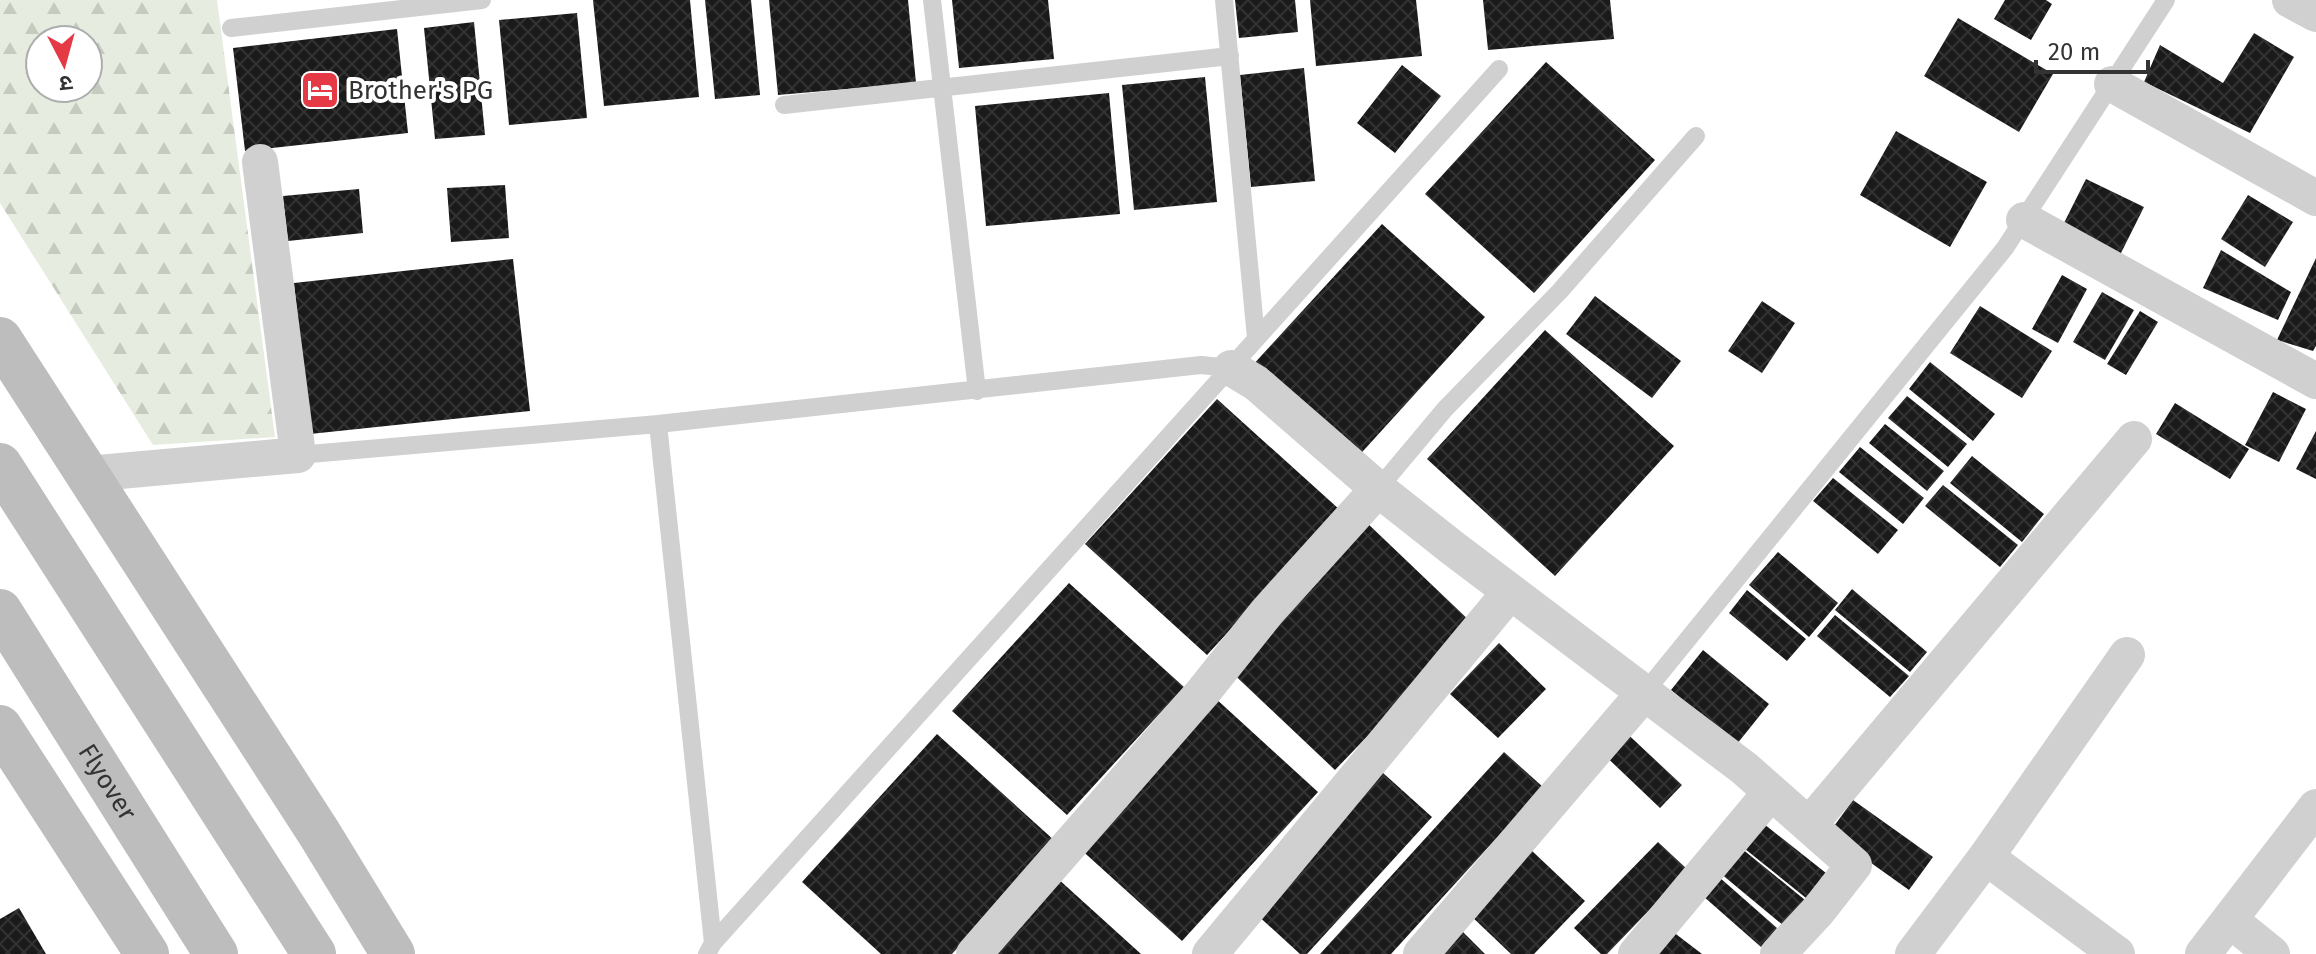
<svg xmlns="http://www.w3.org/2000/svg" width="2316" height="954" font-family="'Fira Sans','Noto Sans Devanagari',sans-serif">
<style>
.forest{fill:url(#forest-firs);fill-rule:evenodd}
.building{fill:url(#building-cross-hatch)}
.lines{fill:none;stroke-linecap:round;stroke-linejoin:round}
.lane{stroke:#d0d0d0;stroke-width:18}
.street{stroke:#d0d0d0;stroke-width:36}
.secondary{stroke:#bdbdbd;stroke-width:44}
.labels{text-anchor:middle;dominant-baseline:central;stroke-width:8;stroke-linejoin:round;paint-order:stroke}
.poi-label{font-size:26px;fill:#333;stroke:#fff;text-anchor:start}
.street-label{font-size:26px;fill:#333;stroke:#fff}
</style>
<defs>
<pattern id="forest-firs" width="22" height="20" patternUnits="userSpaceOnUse" patternTransform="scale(2)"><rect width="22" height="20" fill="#e6ecdf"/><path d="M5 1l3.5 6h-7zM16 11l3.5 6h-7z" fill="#c6cbc0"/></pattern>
<pattern id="building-cross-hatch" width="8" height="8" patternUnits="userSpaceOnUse" patternTransform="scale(2)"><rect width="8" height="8" fill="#1a1a1a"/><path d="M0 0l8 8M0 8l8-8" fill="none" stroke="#333"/></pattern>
</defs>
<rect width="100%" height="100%" fill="#fff"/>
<path class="forest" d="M 0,0 L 217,0 L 275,437 L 153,445 L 0,203 ZM 40,40 L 88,40 L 88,88 L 40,88 Z"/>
<path class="building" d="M 593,0 L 690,0 L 699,97 L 604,106 Z
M 705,0 L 751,0 L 760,95 L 715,99 Z
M 769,0 L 908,0 L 916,83 L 778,95 Z
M 952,0 L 1048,0 L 1054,59 L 959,68 Z
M 1235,0 L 1295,0 L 1298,32 L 1239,38 Z
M 1310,0 L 1416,0 L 1422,56 L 1316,66 Z
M 1483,0 L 1610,0 L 1614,39 L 1488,50 Z
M 2005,0 L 2046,0 L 2052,4 L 2031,40 L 1994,19 Z
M 577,13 L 587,118 L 509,125 L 499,20 Z
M 1958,18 L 2053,74 L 2019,132 L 1924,76 Z
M 474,22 L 485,135 L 435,139 L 424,28 Z
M 397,29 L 408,133 L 245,151 L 233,48 Z
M 2254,33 L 2294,57 L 2250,133 L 2144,82 L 2160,45 L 2223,83 Z
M 1546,62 L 1655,160 L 1534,293 L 1425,194 Z
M 1402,65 L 1441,96 L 1395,153 L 1357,123 Z
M 1304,68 L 1315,181 L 1251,187 L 1240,75 Z
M 1205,77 L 1217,202 L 1134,210 L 1122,85 Z
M 1109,93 L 1120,214 L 986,226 L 975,106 Z
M 1896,131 L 1987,182 L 1950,247 L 1860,195 Z
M 2086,179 L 2144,207 L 2118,259 L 2060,231 Z
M 505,185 L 509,238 L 451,242 L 447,188 Z
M 359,189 L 363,233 L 288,241 L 283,196 Z
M 2248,195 L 2293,222 L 2265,267 L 2221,239 Z
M 1382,224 L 1485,317 L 1354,461 L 1251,367 Z
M 2221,250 L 2291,292 L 2278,320 L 2203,288 Z
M 2316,258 L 2316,346 L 2313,351 L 2277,340 Z
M 513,259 L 530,411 L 310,434 L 294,283 Z
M 2062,275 L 2087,289 L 2058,343 L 2032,329 Z
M 2102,292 L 2134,310 L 2105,360 L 2073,342 Z
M 1595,296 L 1681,361 L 1652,398 L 1566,334 Z
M 1762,301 L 1795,323 L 1762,373 L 1728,351 Z
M 1980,306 L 2052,351 L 2022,398 L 1950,353 Z
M 2140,311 L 2158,322 L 2126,375 L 2107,364 Z
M 1545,330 L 1674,446 L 1555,576 L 1427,459 Z
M 1930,362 L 1995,414 L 1973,441 L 1909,389 Z
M 2273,392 L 2306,409 L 2279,462 L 2245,445 Z
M 1907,396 L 1967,444 L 1948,467 L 1888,418 Z
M 1217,399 L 1340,510 L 1207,655 L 1085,544 Z
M 2175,403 L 2249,449 L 2230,479 L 2156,434 Z
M 1885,424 L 1944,471 L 1927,491 L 1869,443 Z
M 2316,431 L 2316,479 L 2296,469 Z
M 1860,447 L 1924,498 L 1903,524 L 1839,472 Z
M 1972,456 L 2044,514 L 2022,542 L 1950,483 Z
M 1833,478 L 1898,530 L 1878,554 L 1813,501 Z
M 1943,485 L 2018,545 L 2000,567 L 1925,506 Z
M 1365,521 L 1474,625 L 1335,770 L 1225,666 Z
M 1778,552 L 1838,603 L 1809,637 L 1749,585 Z
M 1069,583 L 1184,687 L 1067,815 L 952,711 Z
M 1852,589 L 1927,652 L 1910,672 L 1835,610 Z
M 1747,590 L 1806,639 L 1787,661 L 1729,613 Z
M 1835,615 L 1909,676 L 1890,697 L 1817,636 Z
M 1499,643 L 1546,689 L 1498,738 L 1450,694 Z
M 1703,650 L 1769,704 L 1737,744 L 1671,690 Z
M 1214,697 L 1318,792 L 1182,941 L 1077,846 Z
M 1619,726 L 1682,785 L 1660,808 L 1597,748 Z
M 937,734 L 1055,841 L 952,954 L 881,954 L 802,882 Z
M 1504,752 L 1543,787 L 1391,954 L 1320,954 Z
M 1382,772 L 1432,817 L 1307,954 L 1300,954 L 1254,912 Z
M 1853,800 L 1933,857 L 1909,890 L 1829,833 Z
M 1759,820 L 1831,877 L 1811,902 L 1740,845 Z
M 1658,842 L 1688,870 L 1607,954 L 1601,954 L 1574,928 Z
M 1741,848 L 1805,900 L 1784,926 L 1720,873 Z
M 1530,849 L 1585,901 L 1534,954 L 1511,954 L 1469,914 Z
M 1056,877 L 1141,954 L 985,954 Z
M 1719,877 L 1777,928 L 1761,947 L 1703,896 Z
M 19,908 L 46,954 L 0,954 L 0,919 Z
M 1459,928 L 1485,954 L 1434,954 Z
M 1668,928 L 1702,954 L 1648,954 Z"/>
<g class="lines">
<path class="lane" d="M 932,0 L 977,391
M 1224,0 L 1256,338
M 231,28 L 482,0
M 784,105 L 1230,56
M 658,424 L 713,943
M 298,455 L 658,424 L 1201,365 L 1231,368
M 1378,489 L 1445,409 L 1560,291 L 1696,136
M 1645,692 L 2005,248 L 2166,0
M 707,954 L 713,943 C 977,653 1237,360 1499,69"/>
<path class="street" d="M 2290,0 L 2316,14
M 2112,84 L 2316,198
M 2024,220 L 2316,381
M 1231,368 L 1256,383 L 1378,489 L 1454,549 L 1744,768 L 1854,865 L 1818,911 L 1778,954
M 87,474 L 298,455 L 260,162
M 1809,825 L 2134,439
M 1986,857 L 2117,954
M 2230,920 L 2272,954
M 974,954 L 1203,692 L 1267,612 L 1378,489
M 1210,954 L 1510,592
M 1421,954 L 1645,692
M 1636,954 L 1771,792
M 1913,954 L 1986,857 L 2127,655
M 2203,954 L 2316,807"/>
<g class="secondary">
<path d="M 0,339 L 319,833 L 393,954"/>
<path d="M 0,465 L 314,954"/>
<path id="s1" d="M 0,611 L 216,954"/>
<path d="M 0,727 L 147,954"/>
</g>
</g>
<defs>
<g id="hotel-square" transform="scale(2)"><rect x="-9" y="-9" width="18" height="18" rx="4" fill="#e63946" stroke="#fff"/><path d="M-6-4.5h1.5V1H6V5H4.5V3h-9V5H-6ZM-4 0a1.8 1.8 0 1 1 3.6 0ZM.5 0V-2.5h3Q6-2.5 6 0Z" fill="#fff"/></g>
</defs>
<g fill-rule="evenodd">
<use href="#hotel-square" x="320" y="90"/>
</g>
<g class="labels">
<g class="poi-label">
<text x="348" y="90">Brother's PG</text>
</g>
<g class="street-label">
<text stroke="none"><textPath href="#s1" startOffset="202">Flyover</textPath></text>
</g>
</g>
<g transform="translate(64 64) rotate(174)"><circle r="38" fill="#ffffff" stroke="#adadad" stroke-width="2"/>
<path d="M0-6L14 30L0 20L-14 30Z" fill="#e63946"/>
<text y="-12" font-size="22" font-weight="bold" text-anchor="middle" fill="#333333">उ</text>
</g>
<path d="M2036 60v12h112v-12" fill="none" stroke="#333333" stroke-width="4"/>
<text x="2048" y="60" font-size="24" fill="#333333" stroke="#ffffff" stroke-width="6" paint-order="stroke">20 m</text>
</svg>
